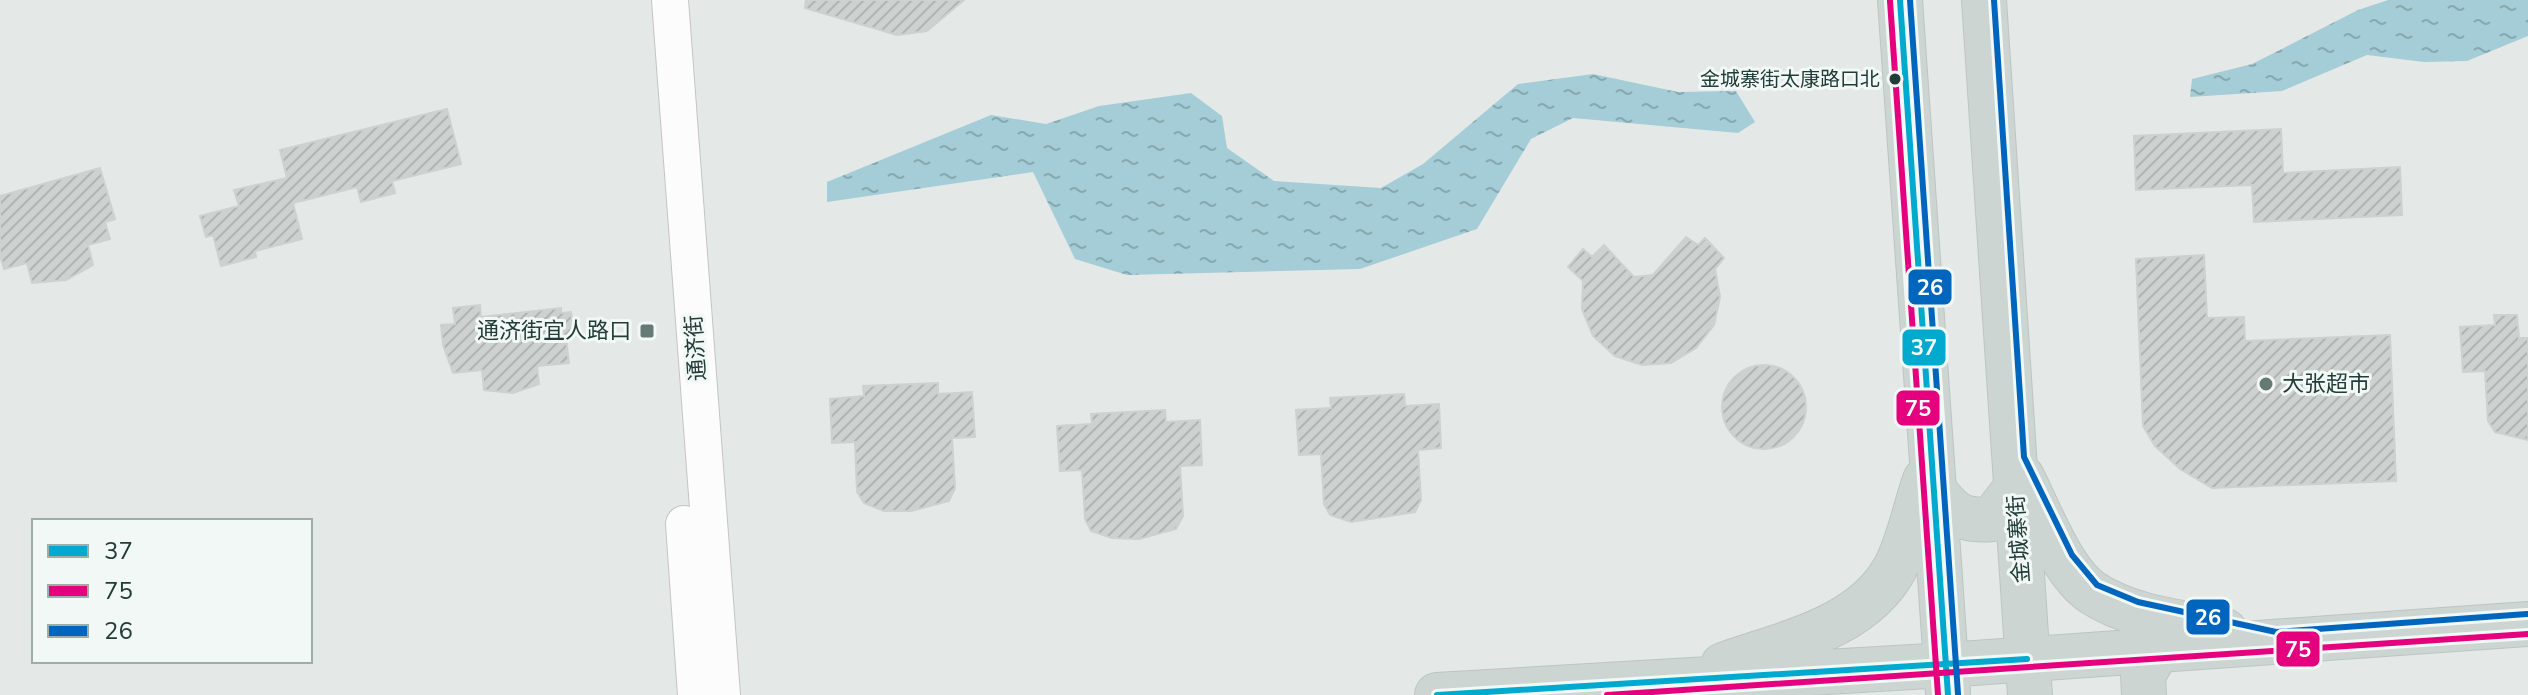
<svg xmlns="http://www.w3.org/2000/svg" width="2528" height="695" font-family="'Nunito Sans','Noto Sans SC',sans-serif">
<style>
.water{fill:url(#water-ripples)}
.building{fill:url(#building-hatch);stroke:#cdd2d0;stroke-width:2}
.lines{fill:none;stroke-linecap:round;stroke-linejoin:round}
.minor-casing{stroke:#c1c6c4;stroke-width:38}
.major-casing{stroke:#bdc5c3;stroke-width:46}
.minor{stroke:#fbfcfb;stroke-width:36}
.major{stroke:#cdd5d3;stroke-width:44}
.bus-1-casing{stroke:#f2f8f5;stroke-width:12}
.bus-2-casing{stroke:#f2f8f5;stroke-width:12}
.bus-3-casing{stroke:#f2f8f5;stroke-width:12}
.bus-1{stroke:#00a9ce;stroke-width:6}
.bus-2{stroke:#e5007d;stroke-width:6}
.bus-3{stroke:#0065bd;stroke-width:6}
.bus-dot{fill:#223c37;stroke:#f2f8f5;stroke-width:3}
.poi-dot{fill:#667975;stroke:#f2f8f5;stroke-width:3}
.labels{text-anchor:middle;dominant-baseline:central;stroke-width:6;stroke-linejoin:round;paint-order:stroke}
.bus-label{font-size:20px;fill:#223c37;stroke:#f2f8f5;text-anchor:end}
.poi-label{font-size:22px;fill:#223c37;stroke:#f2f8f5;text-anchor:end}
.street-label{font-size:22px;fill:#223c37;stroke:#f2f8f5}
.line-badge{stroke:#f2f8f5;stroke-width:3}
.badge-label{font-size:22px;text-anchor:middle;font-weight:bold;fill:#fff}
</style>
<defs>
<pattern id="water-ripples" width="26" height="14" patternUnits="userSpaceOnUse" patternTransform="scale(2)"><rect width="26" height="14" fill="#a5cdd7"/><path d="M2 4q2-2 4 0t4 0M15 11q2-2 4 0t4 0" fill="none" stroke="#86a8af"/></pattern>
<pattern id="building-hatch" width="6" height="6" patternUnits="userSpaceOnUse" patternTransform="scale(2)"><rect width="6" height="6" fill="#cdd2d0"/><path d="M-1 1l2-2M0 6l6-6M5 7l2-2" fill="none" stroke="#b0b5b3"/></pattern>
</defs>
<rect width="100%" height="100%" fill="#e4e9e7"/>
<path class="water" d="M 2388,0 L 2528,0 L 2528,36 L 2467,61 L 2424,62 L 2367,55 L 2282,91 L 2190,97 L 2192,79 L 2252,64 L 2358,10 Z
M 1593,74 L 1678,92 L 1736,91 L 1755,122 L 1738,133 L 1573,118 L 1531,139 L 1477,229 L 1360,269 L 1127,275 L 1075,259 L 1033,172 L 827,202 L 827,182 L 991,115 L 1046,124 L 1099,106 L 1191,93 L 1222,116 L 1227,148 L 1274,181 L 1381,188 L 1423,164 L 1518,84 Z"/>
<path class="building" d="M 806,0 L 964,0 L 927,31 L 897,35 L 805,8 Z
M 447,109 L 461,164 L 392,181 L 395,193 L 361,202 L 357,187 L 293,203 L 302,239 L 255,251 L 256,257 L 221,266 L 213,235 L 206,237 L 200,216 L 239,206 L 234,190 L 287,178 L 280,150 Z
M 2281,129 L 2283,173 L 2400,167 L 2402,215 L 2254,222 L 2252,185 L 2136,190 L 2134,136 Z
M 100,168 L 115,219 L 105,222 L 110,239 L 88,245 L 93,265 L 66,280 L 32,283 L 27,263 L 4,269 L 0,255 L 0,196 Z
M 1686,237 L 1698,245 L 1705,238 L 1724,258 L 1715,269 L 1720,297 L 1714,325 L 1696,348 L 1671,363 L 1642,365 L 1615,356 L 1593,336 L 1582,309 L 1583,281 L 1568,267 L 1583,249 L 1592,257 L 1604,245 L 1634,277 L 1653,275 Z
M 2204,255 L 2207,318 L 2244,317 L 2245,341 L 2390,335 L 2396,481 L 2212,488 L 2180,469 L 2155,446 L 2143,426 L 2136,259 Z
M 480,305 L 481,317 L 561,308 L 561,313 L 571,312 L 574,337 L 566,338 L 569,363 L 537,366 L 539,384 L 513,393 L 484,390 L 482,370 L 453,373 L 443,345 L 441,325 L 455,324 L 453,308 Z
M 2494,315 L 2517,315 L 2519,338 L 2528,338 L 2528,440 L 2495,432 L 2488,421 L 2485,371 L 2463,372 L 2460,327 L 2495,325 Z
M1722 407a42 42 0 1 1 84 0a42 42 0 1 1-84 0Z
M 938,383 L 938,394 L 972,392 L 975,437 L 952,438 L 955,488 L 949,501 L 911,511 L 884,511 L 864,503 L 857,492 L 855,442 L 832,443 L 830,399 L 864,396 L 863,386 Z
M 1404,394 L 1405,406 L 1439,404 L 1441,448 L 1418,450 L 1421,500 L 1415,512 L 1351,522 L 1330,515 L 1324,504 L 1321,454 L 1299,455 L 1296,410 L 1331,408 L 1330,398 Z
M 1165,410 L 1166,422 L 1200,420 L 1202,465 L 1180,466 L 1183,516 L 1176,529 L 1139,539 L 1112,538 L 1091,531 L 1085,519 L 1082,470 L 1060,471 L 1057,426 L 1092,424 L 1091,414 Z"/>
<g class="lines">
<g class="minor-casing">
<path id="minor" d="M 670,0 L 722,695
M 684,524 L 696,695"/>
</g>
<g class="major-casing">
<path id="major" d="M 1900,0 L 1948,693
M 1984,0 L 2030,695
M 2022,477 C 2039,510 2062,573 2093,593 C 2131,618 2182,622 2225,631
M 1934,490 C 1952,514 1962,522 1992,519 L 2016,488
M 1723,665 C 1783,643 1862,629 1895,568 C 1909,542 1915,508 1925,480
M 1437,695 L 1946,665 L 2528,624
M 2144,695 L 2143,675 L 2158,650"/>
</g>
<use href="#minor" class="minor"/>
<use href="#major" class="major"/>
<g class="bus-1-casing">
<path id="bus-1" d="M 1900,0 L 1948,695
M 1437,695 L 2027,659"/>
</g>
<g class="bus-2-casing">
<path id="bus-2" d="M 1890,1 L 1938,695
M 1607,695 L 2528,634"/>
</g>
<g class="bus-3-casing">
<path id="bus-3" d="M 1910,0 L 1958,694
M 1994,0 L 2024,457 L 2072,555 L 2097,585 L 2138,602 L 2276,632 L 2527,614"/>
</g>
<use href="#bus-1" class="bus-1"/>
<use href="#bus-2" class="bus-2"/>
<use href="#bus-3" class="bus-3"/>
</g>
<circle class="bus-dot" cx="1895" cy="79" r="7"/>
<g class="poi-dot">
<rect x="639" y="323" width="16" height="16" rx="4"/>
<circle cx="2266" cy="384" r="8"/>
</g>
<g class="labels">
<g class="bus-label">
<text x="1880" y="79">金城寨街太康路口北</text>
</g>
<g class="poi-label">
<text x="631" y="331">通济街宜人路口</text>
<text x="2282" y="384" text-anchor="start">大张超市</text>
</g>
<g class="street-label">
<text transform="translate(696 348) rotate(-94)">通济街</text>
<text transform="translate(2019 539) rotate(-94)">金城寨街</text>
</g>
</g>
<g class="line-badge">
<rect x="1907" y="268" width="46" height="38" rx="8" fill="#0065bd"/>
<rect x="1901" y="328" width="46" height="39" rx="8" fill="#00a9ce"/>
<rect x="1895" y="389" width="46" height="38" rx="8" fill="#e5007d"/>
<rect x="2185" y="598" width="46" height="38" rx="8" fill="#0065bd"/>
<rect x="2275" y="630" width="46" height="38" rx="8" fill="#e5007d"/>
</g>
<g class="badge-label">
<text x="1930" y="295">26</text>
<text x="1924" y="355">37</text>
<text x="1918" y="416">75</text>
<text x="2208" y="625">26</text>
<text x="2298" y="657">75</text>
</g>
<rect x="32" y="519" width="280" height="144" fill="#f2f8f5" stroke="#9fada9" stroke-width="2"/>
<rect x="48" y="545" width="40" height="12" fill="#00a9ce" stroke="#9fada9" stroke-width="2"/>
<text x="104" y="559" font-size="24" fill="#223c37">37</text>
<rect x="48" y="585" width="40" height="12" fill="#e5007d" stroke="#9fada9" stroke-width="2"/>
<text x="104" y="599" font-size="24" fill="#223c37">75</text>
<rect x="48" y="625" width="40" height="12" fill="#0065bd" stroke="#9fada9" stroke-width="2"/>
<text x="104" y="639" font-size="24" fill="#223c37">26</text>
</svg>
